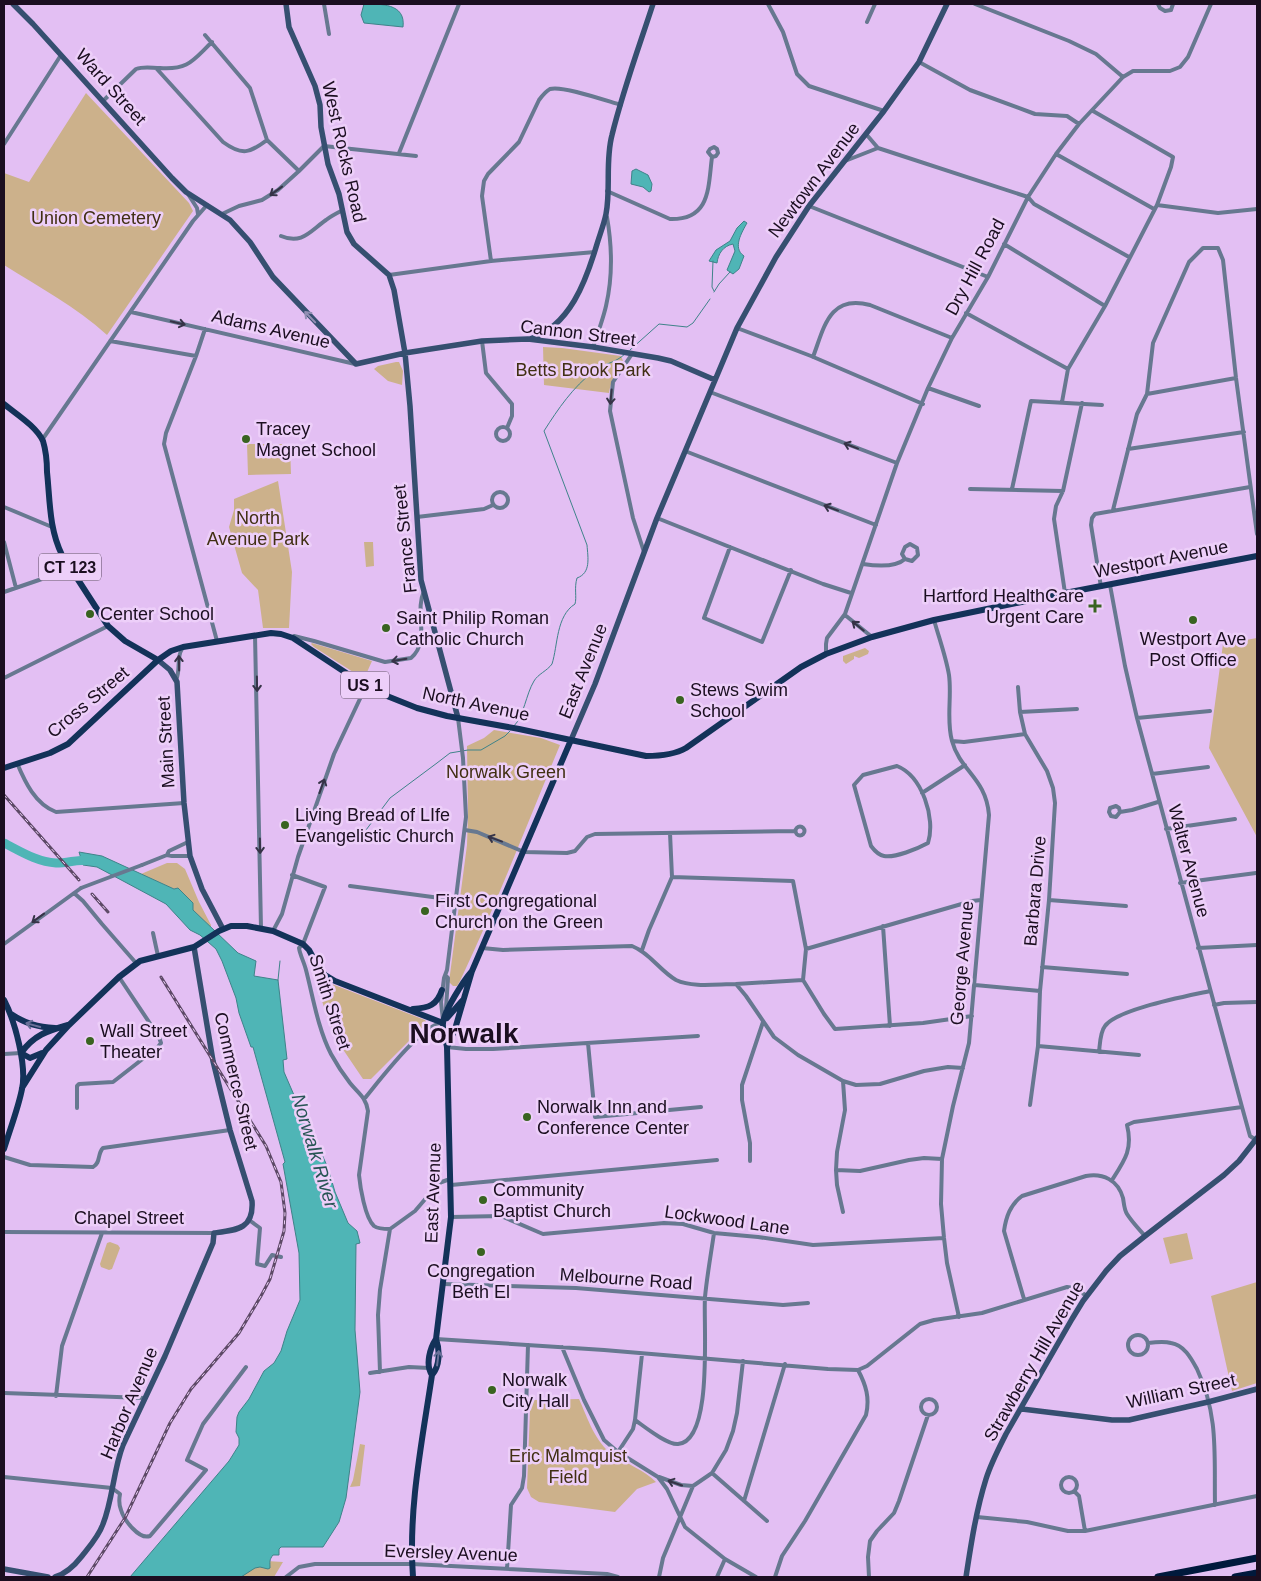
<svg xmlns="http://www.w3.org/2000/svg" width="1261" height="1581" font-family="Arial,sans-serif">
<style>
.green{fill:#ccb18b}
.water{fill:#4fb5b6;stroke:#3f8389}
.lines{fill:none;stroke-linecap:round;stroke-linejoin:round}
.stream{stroke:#3f8389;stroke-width:1}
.river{stroke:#4fb5b6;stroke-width:9}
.street{stroke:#677890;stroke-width:4}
.secondary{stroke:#364f70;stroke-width:5.5}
.primary{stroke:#133259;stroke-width:6}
.highway{stroke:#00193c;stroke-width:7}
.rail-casing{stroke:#5d4966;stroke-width:3}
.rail{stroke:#edcff9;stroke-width:1;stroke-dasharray:4;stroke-linecap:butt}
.street-bridge{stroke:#677890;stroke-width:4}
.oneway{stroke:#363347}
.oneway2{stroke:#928fb4}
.oneway3{stroke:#6a7199}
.poi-dot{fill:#396320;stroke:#edcff9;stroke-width:2}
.labels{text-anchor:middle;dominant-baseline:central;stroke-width:5;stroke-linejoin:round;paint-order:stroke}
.shield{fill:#edcff9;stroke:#5a4861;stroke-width:1}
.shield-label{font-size:16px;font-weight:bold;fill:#1b0e20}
.street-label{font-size:18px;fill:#1b0e20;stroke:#edcff9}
.park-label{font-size:18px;fill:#412f13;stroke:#edcff9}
.poi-label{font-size:18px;fill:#1b0e20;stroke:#edcff9;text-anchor:start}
.water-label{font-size:19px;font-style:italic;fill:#285555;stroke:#edcff9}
.town-label{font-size:28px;font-weight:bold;fill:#1b0e20;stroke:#edcff9}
</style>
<rect width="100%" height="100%" fill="#e3bff3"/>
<path class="green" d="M 86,93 L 189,203 L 193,211 L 107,335 C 76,307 39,287 4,265 L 4,173 L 29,182 Z
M 543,347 L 562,348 L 621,356 L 623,361 C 616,370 611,381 609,393 L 544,385 Z
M 396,362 L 399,362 L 403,371 L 402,385 L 388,381 L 374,369 L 378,366 Z
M 247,444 L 290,444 L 291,474 L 248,475 Z
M 278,481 L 292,572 L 289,628 L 263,628 L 258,590 L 242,573 L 229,527 L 234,510 L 234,499 Z
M 364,542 L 373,542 L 374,566 L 366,567 Z
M 1257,638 L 1257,837 L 1209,748 L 1223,644 Z
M 312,643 L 372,661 L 364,679 L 314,647 L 311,644 Z
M 865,648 L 869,651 L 868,654 L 859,658 L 854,656 L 854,659 L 846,664 L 843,661 L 843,656 Z
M 494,730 L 541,738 L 560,745 C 527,824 497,903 460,981 L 457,986 L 453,986 L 449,982 L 467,845 L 468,814 L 467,746 L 484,738 Z
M 167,863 L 177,863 L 185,869 L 199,902 L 211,925 L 211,928 L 193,910 L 178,888 L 174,889 L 141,874 Z
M 311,968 L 324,981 L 425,1020 L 427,1023 L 371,1079 L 363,1079 L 340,1045 L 329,1022 Z
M 1187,1233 L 1193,1259 L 1170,1264 L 1163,1238 Z
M 110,1242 L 118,1245 L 120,1248 L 112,1269 L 109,1270 L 101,1267 L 100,1264 L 107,1243 Z
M 1257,1282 L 1257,1383 L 1232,1391 L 1211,1296 Z
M 579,1399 C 588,1419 595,1442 613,1455 C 627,1464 644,1470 656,1482 L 637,1489 L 615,1512 L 539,1502 L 531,1497 L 527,1488 L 530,1410 L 533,1400 Z
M 360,1444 L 365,1445 L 360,1486 L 350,1487 L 353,1480 Z
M 249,1560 L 283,1562 L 274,1577 L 231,1577 Z"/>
<path class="water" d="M 364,4 C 380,4 406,3 403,27 L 364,23 L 361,15 Z
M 636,169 L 648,175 L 652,184 L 651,191 L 649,192 L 643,187 L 631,184 L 632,171 Z
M 744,221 L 747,223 C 742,232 732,248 744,256 L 739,269 L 733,274 L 727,270 L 735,251 L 733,244 C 723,246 718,254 717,263 L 709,261 L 716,250 L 730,241 L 737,228 Z
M 79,852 L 102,856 L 174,889 L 178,888 L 193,903 L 193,910 L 238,953 L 256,961 L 254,976 L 278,980 L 287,1059 L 283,1060 L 284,1072 L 313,1139 L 315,1139 L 328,1168 L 335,1192 L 348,1223 L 357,1231 L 360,1243 L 356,1244 L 355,1330 L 360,1392 L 346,1498 L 339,1522 L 323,1547 L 281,1547 L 279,1549 L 279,1555 L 273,1555 C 269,1560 270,1562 270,1568 L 268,1569 L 260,1567 L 255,1568 L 241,1577 L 130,1577 L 229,1461 L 239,1445 L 239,1438 L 236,1432 L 237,1417 L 239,1412 L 249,1399 L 264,1371 L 274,1363 L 281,1351 L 287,1331 L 300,1300 L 299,1253 L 283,1164 L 285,1162 L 253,1047 L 251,1047 L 239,1013 L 236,998 L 222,961 L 216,949 L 200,935 L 190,930 L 166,904 L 97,867 L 83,865 Z"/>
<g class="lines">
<path class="stream" d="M 713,261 L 712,287 L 714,291
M 714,292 L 719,284 L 730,272
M 630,350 L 659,324 L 687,327 L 693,323 L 710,299
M 514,726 C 524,716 526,694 534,681 C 538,674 547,671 552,664 C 558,645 556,616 575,604 C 577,597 574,588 577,578 C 591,573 588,558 587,545 L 544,431 C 558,409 573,387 594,371 C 604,363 614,364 625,354
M 357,842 L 390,798 L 437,763 L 450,753 L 468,750 L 481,750 L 505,736 L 510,731
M 278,980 L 280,961"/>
<path class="river" d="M 4,843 C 20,851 37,862 56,863 C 68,863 79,859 92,860"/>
<path class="street" d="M 324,4 L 329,34
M 768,4 L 783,32 L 797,74 L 809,86 L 884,111
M 975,4 L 1069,41 L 1096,54 L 1123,77
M 1158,4 L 1160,8 L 1165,11 L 1171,10 L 1173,4
M 867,22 L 875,4
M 205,35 L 250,88 L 267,140 L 299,171
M 919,62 L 970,90 L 1035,114 L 1067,116 L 1079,124
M 156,68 L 223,142 C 242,156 250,153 267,140
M 103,101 L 136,69 C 144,66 152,68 160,68 C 189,70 193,60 212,42
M 866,134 L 878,148 L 1028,197 L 1034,204 L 1129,257
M 4,144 L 61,55
M 399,153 L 459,4
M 1056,154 L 1154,209
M 845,161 L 878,148
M 607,191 L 670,219 C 711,220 708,187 712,157 L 708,152 L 710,149 L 714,147 L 717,149 L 718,153 L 716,156 L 712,157
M 188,194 L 197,208 L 198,214
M 1157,205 L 1218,213 L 1257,209
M 809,206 L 988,277
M 222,214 L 239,206 L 262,200 L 278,190 L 299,171 L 324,146 L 416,156
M 281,236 C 302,245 310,231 326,220 C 331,216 337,213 343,210
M 1004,244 L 1105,306
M 491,261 L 482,196 L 484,181 L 488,174 L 519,142 L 539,100 C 542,96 546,91 550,89 C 562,85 607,101 621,105
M 389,275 L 491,261 L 595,252
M 131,312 L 355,364
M 966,313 L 1068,369
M 737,328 L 811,356 L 923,404
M 205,329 L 196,356 L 166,433 L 164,444 L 217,641
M 110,341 L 196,356
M 482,341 L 486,373 L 512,404 L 512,416 L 507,428
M 593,347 C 598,333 603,319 606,306 C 613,276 612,246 607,217
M 632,354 L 613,382 L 610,411 L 633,518 L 644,552
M 813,357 C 824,328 829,294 870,305 L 952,338
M 928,388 L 979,406
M 710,392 L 897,463
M 1147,394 L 1236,378
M 1062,402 L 1068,369 L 1105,306 L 1157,205 L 1171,167 L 1173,157 L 1093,111
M496 434a7 7 0 1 1 14 0a7 7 0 1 1-14 0Z
M 42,440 L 193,221 L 207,205
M 1128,449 L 1244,432
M 685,451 L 876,525
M 970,489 L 1063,491
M 1012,489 L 1031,401 L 1102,405
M492 500a8 8 0 1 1 16 0a8 8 0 1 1-16 0Z
M 4,507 L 52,527
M 1113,510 L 1137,414 L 1147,394 L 1153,343 L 1189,262 L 1203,248 L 1218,248 L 1223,260 L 1236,378 L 1257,534
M 417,517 L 484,509 L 493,505
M 657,518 L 823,584 L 851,593
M 4,542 L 16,588
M 730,547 L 704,618 L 762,642 L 791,570
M 863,564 C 876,566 895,568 905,559 L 912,561 L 918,555 L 917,548 L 910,544 L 905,547 L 902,554 L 905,559
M 1110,585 L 1125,666 L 1137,718 L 1242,1107 L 1250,1136 L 1256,1140
M 1101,587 L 1091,525 L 1092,518 L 1095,514 L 1250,487
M 4,592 L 71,569
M 1065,593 L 1054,519 L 1056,506 L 1063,491 L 1082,403
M 845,615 L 872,637
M 934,620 C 939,638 946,657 949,675 C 952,697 946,720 952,741 C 960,771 986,778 989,815 L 969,1043 L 953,1106 L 942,1159 L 941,1204 L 944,1238 L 947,1263 L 959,1317
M 255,635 L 261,928
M 294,636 L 314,641 L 385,662 L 411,658 C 431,641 414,612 424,591
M 826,654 L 826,644 L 827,638 L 845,614 L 897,463 L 928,388 L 952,338 L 988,277 L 1028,197 L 1056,154 L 1079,124 L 1123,77 L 1133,71 L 1170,71 L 1180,67 L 1188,57 L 1211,4
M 4,678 L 108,626
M 176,680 C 181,670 176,658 182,649
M 1018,687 L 1020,712 L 1025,734 L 1047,771 L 1053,788 L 1055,803 L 1049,900 L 1040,991 L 1038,1046 L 1030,1105
M 1020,712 L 1077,709
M 1137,718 L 1210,711
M 952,741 L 964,742 L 1025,734
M 17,763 C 25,782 35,804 56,812 L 184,803
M 897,766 C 922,776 936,818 928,843 C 917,849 895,858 884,856 C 878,855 874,850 871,846 L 854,785 L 863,775 Z
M 1152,774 L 1208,767
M 922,793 L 965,765
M 1120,812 L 1119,808 L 1116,806 L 1110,808 L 1109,812 L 1111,816 L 1116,817 L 1120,812 L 1132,810 L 1158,802
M795.5 831a4.5 4.5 0 1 1 9 0a4.5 4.5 0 1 1-9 0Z
M 1166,829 L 1235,819
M 465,830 L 477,832 L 524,852 L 567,853 L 575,851 L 587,837 L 595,834 L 795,831
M 167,855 L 172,856 L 190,856
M 142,865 L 167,855 L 169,851 L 188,842
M 292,875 L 325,887 L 303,944 L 299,948 C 300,955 304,962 306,970 C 313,997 318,1029 331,1054 C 337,1065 343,1074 350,1083 C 358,1093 366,1097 368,1111 L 359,1175 C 360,1186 365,1218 374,1226 C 378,1229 384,1229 390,1229 L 380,1290 L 378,1315 L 380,1372
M 672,877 L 793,881 L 806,949 L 803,980 L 824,1014 L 835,1029 L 923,1023 L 972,1016
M 1180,883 L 1256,873
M 350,886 L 455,900
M 74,893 L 83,901 L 102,924 L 136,963
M 1049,900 L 1126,906
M 883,926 L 890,1026
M 273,931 L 282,914 L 298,857 L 334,754 L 366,686
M 153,933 L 158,956
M 4,944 L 81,888
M 482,948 L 503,950 L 632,946 C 650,953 660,971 676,980 C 693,988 717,984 736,984 L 746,996 L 774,1037 L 798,1055 L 843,1081 L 856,1085 L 880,1084 L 924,1071 L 948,1067 L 963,1068
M 1198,948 L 1257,945
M 806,949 L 972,901 L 981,900
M 642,950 L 649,930 L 672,877 L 670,833
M 1042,967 L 1127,974
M 446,976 L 448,978 L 446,1008
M 736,984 L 803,980
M 975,985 L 1040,991
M 1214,1005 L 1224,1003 L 1257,1002
M 443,1020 L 441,1002 L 444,978 L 447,970 L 466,817 L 463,758 L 458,718
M 588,1043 L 595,1117 L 701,1107
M 1038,1046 L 1139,1055
M 447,1047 L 466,1049 L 493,1049 L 698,1036
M 1099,1052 C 1100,1044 1100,1032 1105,1026 C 1117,1009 1188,996 1210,991
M 4,1054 L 21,1053
M 365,1098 C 379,1081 421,1026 441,1023
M 77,1108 L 77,1086 L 79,1084 L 113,1082 L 158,1047 L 161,1043 L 159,1037 L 119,977
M 4,1157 L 30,1165 L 93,1167 C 101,1163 97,1154 103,1148 L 230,1130
M 750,1161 L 750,1143 L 742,1100 L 742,1085 L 763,1022
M 836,1170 L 860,1171 L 909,1160 L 924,1158 L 942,1159
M 1112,1180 C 1125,1160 1133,1149 1127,1125 L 1134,1122 L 1242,1107
M 451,1185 L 717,1160
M 843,1212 L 837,1185 L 836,1170 L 837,1152 L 845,1110 L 843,1081
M 451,1217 L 501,1216 L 543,1234 L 664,1223 L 683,1224 L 714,1233 L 758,1237 L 813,1245 L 944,1238
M 249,1220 L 260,1228 L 257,1264 L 265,1266 L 272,1255 L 281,1257
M 390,1229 L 415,1211 L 439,1183 L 450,1179
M 4,1232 L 214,1233
M 443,1284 L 576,1288 L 783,1305 L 808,1303
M 1024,1299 L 1004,1231 C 1006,1217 1010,1205 1022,1196 L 1086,1176 C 1103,1173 1118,1180 1123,1198 C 1124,1203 1124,1209 1127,1214 C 1132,1222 1139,1229 1145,1236
M1128 1345a10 10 0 1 1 20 0a10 10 0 1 1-20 0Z
M 436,1339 L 604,1350 L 828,1369 L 858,1370 L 867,1366 L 920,1324 L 934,1320 L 982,1313 L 1067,1287 L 1074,1288 L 1087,1296
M 1148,1343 C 1156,1342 1164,1341 1171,1343 C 1184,1345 1191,1358 1197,1369 C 1219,1416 1214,1455 1215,1505
M 562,1347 L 584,1400 L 604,1440 L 618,1452 L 658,1477 L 667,1489 L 685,1527 L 725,1559 L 756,1577
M 370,1373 L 409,1367 L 429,1368
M 4,1393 L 145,1398
M 56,1396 L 62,1346 L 102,1233
M921 1407a8 8 0 1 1 16 0a8 8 0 1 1-16 0Z
M 635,1420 C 645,1427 667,1445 678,1444 C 714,1441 703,1323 705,1297 C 707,1276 711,1254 714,1233
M 618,1452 L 633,1429 L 635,1420 L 642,1354
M 712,1473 L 767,1521
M1061 1485a8 8 0 1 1 16 0a8 8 0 1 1-16 0Z
M 4,1477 L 112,1488 L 120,1494 C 119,1499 119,1505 121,1510 C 124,1520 139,1540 150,1536 L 206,1470 L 187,1460 L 203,1424 L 246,1367
M 659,1477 L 681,1485 L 693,1486
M 1074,1491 L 1079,1496 L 1085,1531
M 744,1501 L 785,1364
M 977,1517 L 1027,1522 L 1068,1531 L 1085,1531 L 1257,1496
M 507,1569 L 511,1505 L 522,1488 L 524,1476 L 528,1345
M 286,1577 L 299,1567 L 315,1564 L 412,1564 L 607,1574 L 618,1577
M 659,1577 L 663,1558 L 693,1486 L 712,1473 L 726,1450 L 733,1431 L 737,1413 L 743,1361
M 717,1577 L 725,1559
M 775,1577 L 782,1556 L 805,1521 L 866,1415 C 870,1398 866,1385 858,1370
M 869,1577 L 868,1557 L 870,1541 L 877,1531 L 894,1513 L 899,1501 L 928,1415"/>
<path class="secondary" d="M 13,4 L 33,24 L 172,178 L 186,192 L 230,220 L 250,242 L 273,277 L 356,364 L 405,353 L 482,341 L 528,339 L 593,347 L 658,358 L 671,361 L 715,380
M 286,4 L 289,27 L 315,86 L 320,105 L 321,127 L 328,164 L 339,194 L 347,232 L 354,244 L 389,275 L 394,290 L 405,353 L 410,406 L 421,580 L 458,718
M 530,339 C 570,326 586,281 597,244 C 600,234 604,224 606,214 C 611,189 605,161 612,135 C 623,90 639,47 653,4
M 158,660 L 170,670 L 177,682 L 184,803 L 190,856 L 202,889 L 223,929
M 571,740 L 595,684 L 657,518 L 737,328 L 776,257 L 809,206 L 884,111 L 919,62 L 947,4
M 1022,1409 L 1112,1420 L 1129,1420 L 1208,1402 L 1257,1389
M 4,1569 L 48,1577
M 55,1577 C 65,1574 75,1565 82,1556 C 90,1546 99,1536 103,1524 C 113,1499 113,1471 123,1445 L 165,1356 L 213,1243 L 214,1233 C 237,1230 254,1229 252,1201 L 230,1130 L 213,1061 L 194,947
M 966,1577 C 971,1544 976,1511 986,1479 C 991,1463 999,1448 1006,1434 L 1072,1319 L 1083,1301 L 1106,1271 L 1120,1256 L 1145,1236 L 1224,1175 L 1239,1161 L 1257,1138"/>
<path class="primary" d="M 4,404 C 16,414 36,426 43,441 C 46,451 47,462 47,472 C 50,500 49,529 62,555 L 108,626 L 125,641 L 158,660
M 4,768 L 50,753 L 68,744 L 158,660 L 171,651 L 183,647 L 271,633 L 281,634 L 293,638 L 372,690 L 417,708 L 447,716 L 519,729 L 646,756 C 660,756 674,755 686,748 L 801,667 L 826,654 L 872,637 L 934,620 L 1065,593 L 1257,556
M 4,1000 C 15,1021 27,1066 22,1089 C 18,1109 10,1129 4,1149
M 413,1009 C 429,1008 437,1005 442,990
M 11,1014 C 26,1024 38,1027 55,1028
M 447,1018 L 462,1001
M 447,1047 L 455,1029 L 472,971 L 571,740
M 21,1053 C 34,1035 47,1031 68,1025
M 21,1053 L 30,1058 L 42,1053
M 22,1088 L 46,1050 L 69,1025 L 119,977 L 140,961 L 194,947 L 219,931 L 231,926 L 247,926 L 273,931 L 303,944 L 309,950 L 316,963 L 325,975 L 335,981 L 443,1023
M 432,1375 C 425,1365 430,1348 436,1339 L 451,1217 L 447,1047 C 446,1040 442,1030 443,1023 C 444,1011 464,980 472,971
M 413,1577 C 408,1509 422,1442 432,1375 C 440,1366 440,1350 436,1339"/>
<path class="highway" d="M 1158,1577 L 1257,1558
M 1235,1577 L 1257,1573"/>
<g class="rail-casing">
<path id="rail" d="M 4,795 L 79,880
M 92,894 L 108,912
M 87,1577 L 125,1518 L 170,1423 L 191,1389 L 239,1333 L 261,1296 L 270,1279 L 284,1231 L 285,1213 L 281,1182 L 266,1146 L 161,977"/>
</g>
<use href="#rail" class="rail"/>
<path class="street-bridge" d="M 81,888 L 142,865"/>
</g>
<defs><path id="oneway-shaft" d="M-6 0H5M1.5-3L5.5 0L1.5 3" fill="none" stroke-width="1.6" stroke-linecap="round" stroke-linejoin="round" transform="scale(1.25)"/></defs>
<g class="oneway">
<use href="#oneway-shaft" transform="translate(276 191) rotate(144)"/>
<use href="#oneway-shaft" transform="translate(178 323) rotate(14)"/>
<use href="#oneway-shaft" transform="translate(611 397) rotate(95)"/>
<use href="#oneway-shaft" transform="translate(851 446) rotate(-159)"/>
<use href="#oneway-shaft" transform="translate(831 508) rotate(-159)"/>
<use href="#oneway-shaft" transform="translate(858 626) rotate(-141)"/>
<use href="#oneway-shaft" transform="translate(399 660) rotate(171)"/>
<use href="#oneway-shaft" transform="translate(179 663) rotate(-91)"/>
<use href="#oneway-shaft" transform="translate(257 684) rotate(89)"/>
<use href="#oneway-shaft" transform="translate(322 786) rotate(-70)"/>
<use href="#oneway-shaft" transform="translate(495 839) rotate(-160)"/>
<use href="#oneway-shaft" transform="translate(260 846) rotate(89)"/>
<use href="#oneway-shaft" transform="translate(38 918) rotate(144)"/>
<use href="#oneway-shaft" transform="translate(675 1483) rotate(-161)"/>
</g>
<use class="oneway2" href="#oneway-shaft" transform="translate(310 317) rotate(-134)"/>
<g class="oneway3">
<use href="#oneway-shaft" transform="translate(33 1025) rotate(-165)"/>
<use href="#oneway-shaft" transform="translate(438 1358) rotate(-83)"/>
</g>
<g class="poi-dot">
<circle cx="246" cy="439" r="5"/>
<path d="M1092.5 598.5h5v5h5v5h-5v5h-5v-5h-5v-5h5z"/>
<circle cx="90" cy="614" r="5"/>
<circle cx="1193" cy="620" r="5"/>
<circle cx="386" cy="628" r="5"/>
<circle cx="680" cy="700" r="5"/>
<circle cx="285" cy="825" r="5"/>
<circle cx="425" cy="911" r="5"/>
<circle cx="90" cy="1041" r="5"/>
<circle cx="527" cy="1117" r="5"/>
<circle cx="483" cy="1200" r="5"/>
<circle cx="481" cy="1252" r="5"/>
<circle cx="492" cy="1390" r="5"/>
</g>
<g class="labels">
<g class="shield">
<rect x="39" y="553.5" width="62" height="27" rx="4"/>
<rect x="341" y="671.5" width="48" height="27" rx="4"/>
</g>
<g class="shield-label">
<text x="70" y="567">CT 123</text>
<text x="365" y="685">US 1</text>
</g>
<g class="street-label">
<text transform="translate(111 87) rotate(48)">Ward Street</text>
<text transform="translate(344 152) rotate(77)">West Rocks Road</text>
<text transform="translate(814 180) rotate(-53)">Newtown Avenue</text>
<text transform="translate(975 267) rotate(-62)">Dry Hill Road</text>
<text transform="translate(271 329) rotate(13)">Adams Avenue</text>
<text transform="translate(578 333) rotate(7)">Cannon Street</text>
<text transform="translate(405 539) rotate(-96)">France Street</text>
<text transform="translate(1161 559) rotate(-11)">Westport Avenue</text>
<text transform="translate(583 671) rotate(-68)">East Avenue</text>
<text transform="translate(88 702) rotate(-40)">Cross Street</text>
<text transform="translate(476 704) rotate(12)">North Avenue</text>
<text transform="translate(166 742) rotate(-93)">Main Street</text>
<text transform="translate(1189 861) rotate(75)">Walter Avenue</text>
<text transform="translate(1035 891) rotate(-85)">Barbara Drive</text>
<text transform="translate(962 963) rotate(-85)">George Avenue</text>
<text transform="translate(330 1002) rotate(72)">Smith Street</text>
<text transform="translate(236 1081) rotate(77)">Commerce Street</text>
<text transform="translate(433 1193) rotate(-88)">East Avenue</text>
<text x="129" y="1218">Chapel Street</text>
<text transform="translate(727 1220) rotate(8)">Lockwood Lane</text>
<text transform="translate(626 1279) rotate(4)">Melbourne Road</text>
<text transform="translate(1034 1361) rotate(-60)">Strawberry Hill Avenue</text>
<text transform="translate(1181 1391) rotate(-12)">William Street</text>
<text transform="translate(129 1403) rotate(-67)">Harbor Avenue</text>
<text transform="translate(451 1553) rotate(2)">Eversley Avenue</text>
</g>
<g class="park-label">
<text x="96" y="218">Union Cemetery</text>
<text x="583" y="370">Betts Brook Park</text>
<text x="258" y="518">North<tspan x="258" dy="21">Avenue Park</tspan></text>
<text x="506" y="772">Norwalk Green</text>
<text x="568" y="1456">Eric Malmquist<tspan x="568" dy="21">Field</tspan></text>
</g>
<g class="poi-label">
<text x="256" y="429">Tracey<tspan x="256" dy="21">Magnet School</tspan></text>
<text x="1084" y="596" text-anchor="end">Hartford HealthCare<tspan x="1084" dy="21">Urgent Care</tspan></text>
<text x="100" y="614">Center School</text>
<text x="396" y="618">Saint Philip Roman<tspan x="396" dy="21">Catholic Church</tspan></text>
<text x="1193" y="639" text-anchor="middle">Westport Ave<tspan x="1193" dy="21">Post Office</tspan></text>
<text x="690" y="690">Stews Swim<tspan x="690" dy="21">School</tspan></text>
<text x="295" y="815">Living Bread of LIfe<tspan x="295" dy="21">Evangelistic Church</tspan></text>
<text x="435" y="901">First Congregational<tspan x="435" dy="21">Church on the Green</tspan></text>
<text x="100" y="1031">Wall Street<tspan x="100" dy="21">Theater</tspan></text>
<text x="537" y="1107">Norwalk Inn and<tspan x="537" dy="21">Conference Center</tspan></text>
<text x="493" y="1190">Community<tspan x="493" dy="21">Baptist Church</tspan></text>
<text x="481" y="1271" text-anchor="middle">Congregation<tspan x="481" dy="21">Beth El</tspan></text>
<text x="502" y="1380">Norwalk<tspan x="502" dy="21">City Hall</tspan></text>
</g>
<g class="water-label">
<text transform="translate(315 1151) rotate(73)">Norwalk River</text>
</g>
<g class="town-label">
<text x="464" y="1033">Norwalk</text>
</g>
</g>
<rect width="1261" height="1581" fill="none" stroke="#1b0e20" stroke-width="10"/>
</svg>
